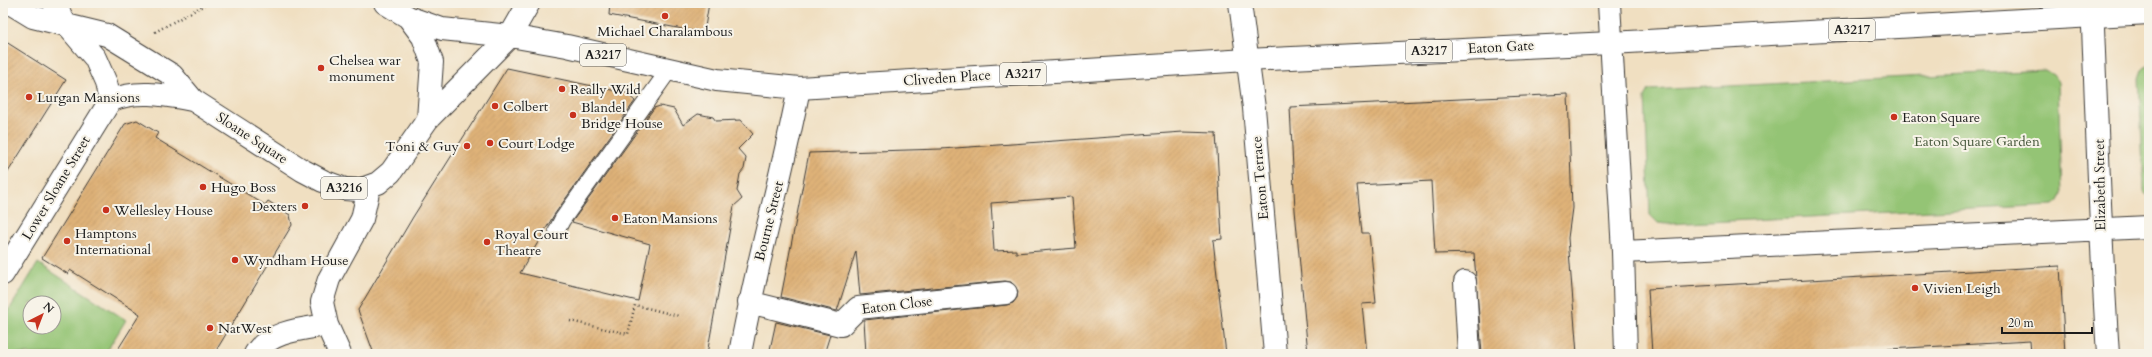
<svg xmlns="http://www.w3.org/2000/svg" width="2152" height="357" font-family="Cardo,serif">
<style>
.green{fill:#94c474;stroke:#587048;fill-rule:evenodd}
.building{fill:url(#building-hatch);fill-rule:evenodd}
.lines{fill:none;stroke-linecap:round;stroke-linejoin:round}
.lane-casing{stroke:#3c3935;stroke-width:18}
.street-casing{stroke:#3c3935;stroke-width:24}
.primary-casing{stroke:#3c3935;stroke-width:24}
.path{stroke:#3c3935;stroke-width:2.5;stroke-dasharray:1 3;stroke-linecap:butt}
.lane{stroke:#fff;stroke-width:16}
.street{stroke:#fff;stroke-width:22}
.primary{stroke:#fff;stroke-width:22}
.poi-dot{fill:#c8321e;stroke:#f7f3e8;stroke-width:1.5}
.labels{text-anchor:middle;dominant-baseline:central;stroke-width:4;stroke-linejoin:round;paint-order:stroke}
.shield{fill:#f7f3e8;stroke:#5e5c59;stroke-width:1}
.shield-label{font-size:13px;font-weight:bold;fill:#1c1c1c}
.poi-label{font-size:14px;fill:#1c1c1c;stroke:#f7f3e8;text-anchor:start}
.street-label{font-size:14px;fill:#1c1c1c;stroke:#f7f3e8}
.park-label{font-size:14px;fill:#46573b;stroke:#f7f3e8}
</style>
<defs>
<pattern id="building-hatch" width="6" height="6" patternUnits="userSpaceOnUse"><rect width="6" height="6" fill="#dfb278"/><path d="M-1 1l2-2M0 6l6-6M5 7l2-2" fill="none" stroke="#bf9867"/></pattern>
</defs>
<rect width="100%" height="100%" fill="#f7f3e8"/>
<filter id="ink" filterUnits="userSpaceOnUse"><feTurbulence type="fractalNoise" baseFrequency=".025" numOctaves="2"/><feDisplacementMap in="SourceGraphic" scale="8" xChannelSelector="R" yChannelSelector="G"/><feConvolveMatrix kernelMatrix="1 2 1 2 8 2 1 2 1" color-interpolation-filters="sRGB"/></filter>
<filter id="wash" filterUnits="userSpaceOnUse"><feTurbulence type="fractalNoise" baseFrequency=".012" numOctaves="4" result="noise"/><feDisplacementMap in="SourceGraphic" scale="16" xChannelSelector="R" yChannelSelector="G"/><feGaussianBlur stdDeviation="0.9" result="paint"/><feColorMatrix in="noise" values="0 0 0 0 0 0 0 0 0 0 0 0 0 0 0 0 0 1.4 0 .05"/><feComposite in="paint" operator="in"/></filter>
<g filter="url(#wash)">
<rect width="100%" height="100%" fill="#f0dfc1"/>
<path class="green" d="M 2149,64 L 2149,197 L 2144,191 L 2139,78 L 2142,70 Z
M 2045,70 L 2056,77 L 2058,83 L 2062,194 L 2059,201 L 2054,205 L 1668,224 L 1658,223 L 1650,215 L 1645,97 L 1649,90 Z
M 38,263 L 126,320 L 105,354 L 3,354 L 3,320 ZM 30,303 L 54,303 L 54,327 L 30,327 Z"/>
<g id="blocks">
<path class="building" d="M 610,3 L 709,3 L 704,33 L 609,15 Z
M 3,40 L 66,80 L 3,180 Z
M 507,68 L 626,93 L 635,101 L 554,215 L 520,273 L 638,301 L 650,244 L 572,222 L 654,108 L 660,106 L 674,109 L 683,125 L 698,114 L 713,117 L 716,121 L 741,120 L 753,134 L 738,149 L 746,158 L 744,169 L 740,174 L 737,191 L 742,199 L 734,206 L 707,354 L 374,354 L 358,310 L 413,217 Z
M 1568,94 L 1572,208 L 1568,238 L 1577,354 L 1482,354 L 1474,253 L 1435,254 L 1431,181 L 1357,185 L 1362,233 L 1369,233 L 1376,303 L 1362,304 L 1367,354 L 1308,354 L 1295,210 L 1290,107 Z
M 137,120 L 158,133 L 155,138 L 265,205 L 268,201 L 290,215 L 292,225 L 214,354 L 115,354 L 140,314 L 70,270 L 68,274 L 42,258 L 125,124 Z
M 1183,132 L 1216,133 L 1222,239 L 1213,240 L 1226,354 L 866,354 L 864,320 L 1007,305 L 1013,303 L 1017,298 L 1018,291 L 1011,282 L 1005,281 L 860,295 L 856,251 L 837,311 L 781,297 L 809,153 L 941,149 ZM 1072,197 L 1076,248 L 1016,253 L 1016,250 L 994,251 L 991,203 Z
M 2060,266 L 2065,354 L 2031,354 L 2030,341 L 1800,354 L 1652,354 L 1648,289 Z
M 776,322 L 830,335 L 824,354 L 769,354 Z"/>
</g>
</g>
<g filter="url(#ink)">
<use href="#blocks" fill-opacity="0" stroke="#3c3935" stroke-width="1"/>
<g class="lines">
<g class="lane-casing">
<path id="lane" d="M 557,230 L 562,220 L 669,70"/>
</g>
<g class="street-casing">
<path id="street" d="M 1240,3 L 1254,108 L 1275,354
M 1609,3 L 1623,252 L 1626,354
M 2092,3 C 2097,120 2100,237 2108,354
M 510,36 L 529,3
M 1623,252 L 2149,227
M 1465,282 L 1469,354
M 749,302 L 841,325 L 858,308 L 1006,293
M 255,354 C 269,331 303,329 327,325
M 340,354 L 327,325 L 322,302 L 329,279 L 362,219 L 369,188
M 740,354 C 756,264 782,177 799,88"/>
</g>
<g class="primary-casing">
<path id="primary" d="M 10,3 L 33,17 L 107,35 L 172,75 L 193,100 L 302,170 L 323,181 L 345,189 L 359,190 L 378,183 L 391,172 L 428,119 L 510,36
M 54,3 L 65,23 L 95,58 L 106,83 L 110,101
M 385,3 L 408,17 L 442,29 L 510,36 L 567,46 L 717,80 L 799,88 L 1247,60 L 1611,43 L 2149,13
M 408,17 L 423,37 L 432,62 L 428,119
M 3,274 L 110,101 C 136,89 165,95 193,100"/>
</g>
<path class="path" d="M 155,32 L 208,3
M 570,321 L 628,334 L 635,305 L 679,316
M 454,351 L 455,354"/>
<use href="#lane" class="lane"/>
<use href="#street" class="street"/>
<use href="#primary" class="primary"/>
</g>
</g>
<g class="poi-dot">
<circle cx="665" cy="16" r="4"/>
<circle cx="321" cy="68" r="4"/>
<circle cx="562" cy="89" r="4"/>
<circle cx="29" cy="97" r="4"/>
<circle cx="495" cy="106" r="4"/>
<circle cx="573" cy="115" r="4"/>
<circle cx="1894" cy="117" r="4"/>
<circle cx="490" cy="143" r="4"/>
<circle cx="467" cy="146" r="4"/>
<circle cx="203" cy="187" r="4"/>
<circle cx="305" cy="206" r="4"/>
<circle cx="106" cy="210" r="4"/>
<circle cx="615" cy="218" r="4"/>
<circle cx="67" cy="241" r="4"/>
<circle cx="487" cy="242" r="4"/>
<circle cx="235" cy="260" r="4"/>
<circle cx="1915" cy="288" r="4"/>
<circle cx="210" cy="328" r="4"/>
</g>
<g class="labels">
<g class="shield">
<rect x="1829" y="19" width="46" height="22" rx="3"/>
<rect x="1406" y="40" width="46" height="22" rx="3"/>
<rect x="580" y="44" width="46" height="22" rx="3"/>
<rect x="1000" y="63" width="46" height="22" rx="3"/>
<rect x="321" y="177" width="46" height="22" rx="3"/>
</g>
<g class="shield-label">
<text x="1852" y="30">A3217</text>
<text x="1429" y="51">A3217</text>
<text x="603" y="55">A3217</text>
<text x="1023" y="74">A3217</text>
<text x="344" y="188">A3216</text>
</g>
<g class="poi-label">
<text x="665" y="31" text-anchor="middle">Michael Charalambous</text>
<text x="329" y="60">Chelsea war<tspan x="329" dy="16">monument</tspan></text>
<text x="570" y="89">Really Wild</text>
<text x="37" y="97">Lurgan Mansions</text>
<text x="503" y="106">Colbert</text>
<text x="581" y="107">Blandel<tspan x="581" dy="16">Bridge House</tspan></text>
<text x="1902" y="117">Eaton Square</text>
<text x="498" y="143">Court Lodge</text>
<text x="459" y="146" text-anchor="end">Toni &amp; Guy</text>
<text x="211" y="187">Hugo Boss</text>
<text x="297" y="206" text-anchor="end">Dexters</text>
<text x="114" y="210">Wellesley House</text>
<text x="623" y="218">Eaton Mansions</text>
<text x="75" y="233">Hamptons<tspan x="75" dy="16">International</tspan></text>
<text x="495" y="234">Royal Court<tspan x="495" dy="16">Theatre</tspan></text>
<text x="243" y="260">Wyndham House</text>
<text x="1923" y="288">Vivien Leigh</text>
<text x="218" y="328">NatWest</text>
</g>
<g class="street-label">
<text transform="translate(1501 47) rotate(-3)">Eaton Gate</text>
<text transform="translate(947 78) rotate(-4)">Cliveden Place</text>
<text transform="translate(252 138) rotate(33)">Sloane Square</text>
<text transform="translate(1260 178) rotate(-95)">Eaton Terrace</text>
<text transform="translate(2100 185) rotate(-91)">Elizabeth Street</text>
<text transform="translate(56 188) rotate(-59)">Lower Sloane Street</text>
<text transform="translate(769 221) rotate(-76)">Bourne Street</text>
<text transform="translate(897 305) rotate(-7)">Eaton Close</text>
</g>
<g class="park-label">
<text x="1977" y="141">Eaton Square Garden</text>
</g>
</g>
<rect width="2152" height="357" fill="none" stroke="#f7f3e8" stroke-width="16"/>
<g transform="translate(42 315) rotate(42)"><circle r="19" fill="#f7f3e8" stroke="#9f9d96"/>
<path d="M0-3L7 15L0 10L-7 15Z" fill="#c8321e"/>
<text y="-6" font-size="11" font-weight="bold" text-anchor="middle" fill="#1c1c1c">N</text>
</g>
<path d="M2002 327v6h90v-6" fill="none" stroke="#1c1c1c" stroke-width="2"/>
<text x="2008" y="327" font-size="12" fill="#1c1c1c" stroke="#f7f3e8" stroke-width="3" paint-order="stroke">20 m</text>
</svg>
